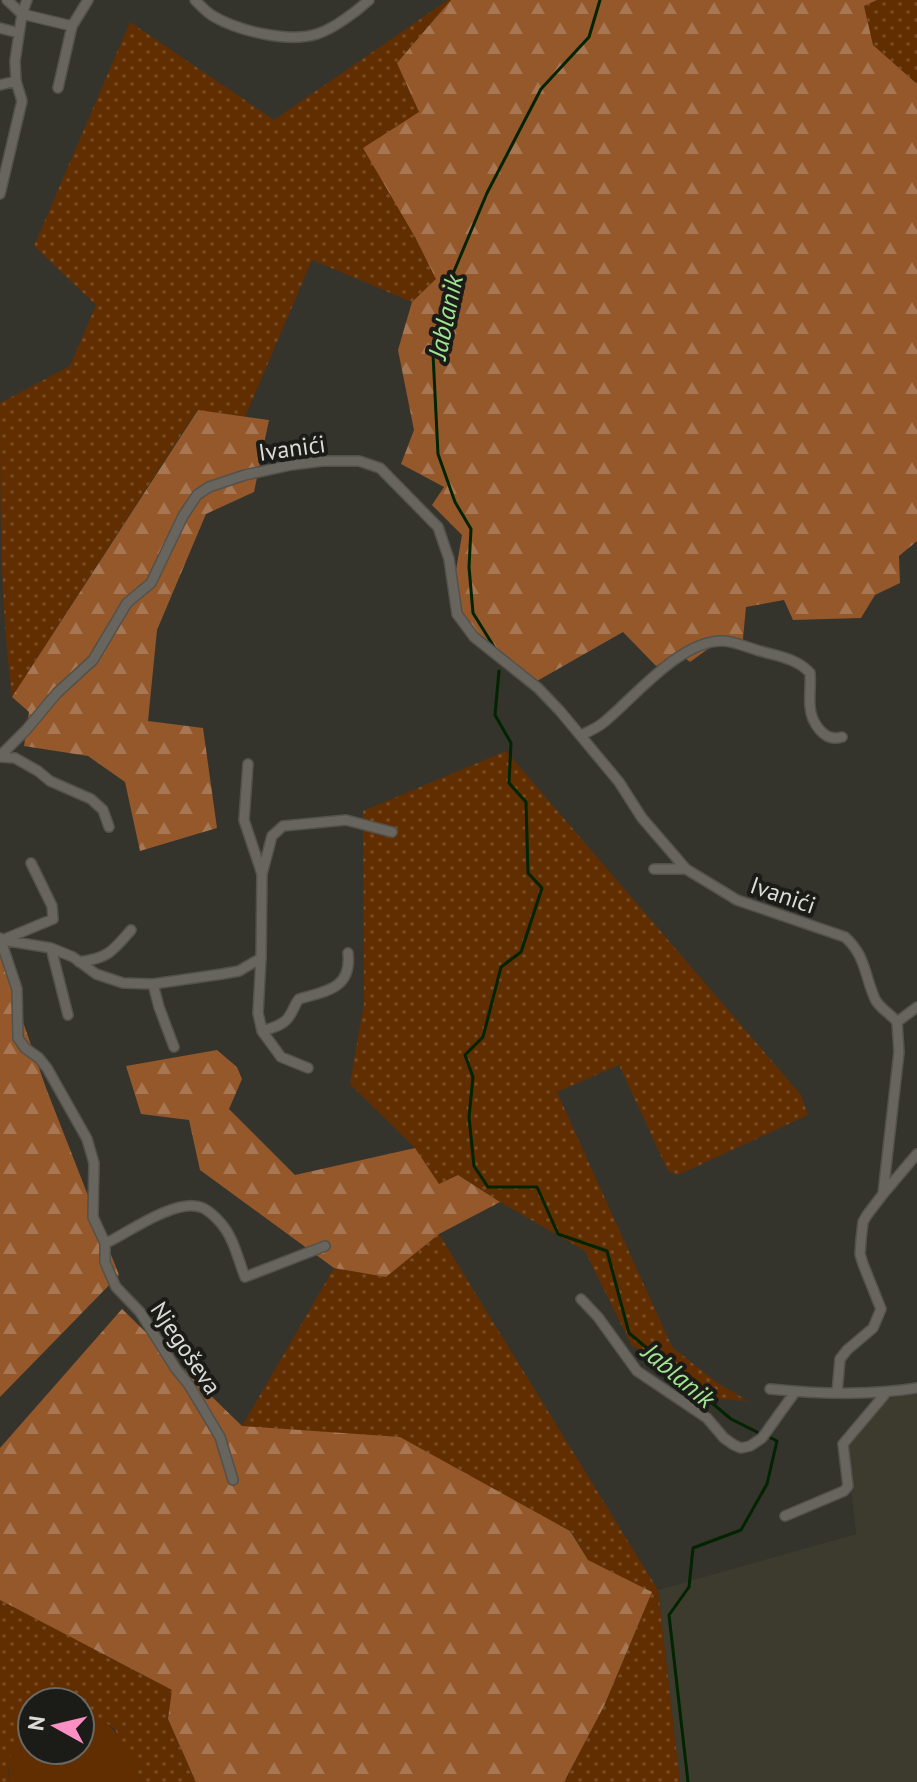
<svg xmlns="http://www.w3.org/2000/svg" width="917" height="1782" font-family="'PT Sans',sans-serif">
<style>
.built{fill:#3d3b2e}
.grass{fill:url(#grass-dots)}
.forest{fill:url(#forest-firs)}
.garden{fill:#612e01}
.lines{fill:none;stroke-linecap:round;stroke-linejoin:round}
.stream{stroke:#022400;stroke-width:3}
.minor-casing{stroke:#52514b;stroke-width:12}
.minor{stroke:#67655e;stroke-width:9}
.labels{text-anchor:middle;dominant-baseline:central;stroke-width:8;stroke-linejoin:round;paint-order:stroke}
.street-label{font-size:24px;fill:#dcdbd7;stroke:#1b1b18}
.water-label{font-size:26px;font-style:italic;fill:#a1e492;stroke:#1b1b18}
</style>
<defs>
<pattern id="grass-dots" width="8" height="8" patternUnits="userSpaceOnUse" patternTransform="scale(2)"><rect width="8" height="8" fill="#612e01"/><path d="M2 2h.1M6 6h.1" fill="none" stroke="#774c25" stroke-width="1.8" stroke-linecap="round"/></pattern>
<pattern id="forest-firs" width="22" height="20" patternUnits="userSpaceOnUse" patternTransform="scale(2)"><rect width="22" height="20" fill="#94582b"/><path d="M5 1l3.5 6h-7zM16 11l3.5 6h-7z" fill="#a77753"/></pattern>
</defs>
<rect width="100%" height="100%" fill="#34332c"/>
<path class="built" d="M 917,1394 L 917,1782 L 680,1782 L 658,1590 L 856,1534 L 846,1445 L 888,1398 Z"/>
<path class="grass" d="M 448,0 L 451,0 L 398,63 L 419,112 L 415,237 L 437,279 L 412,302 L 312,260 L 245,417 L 197,410 L 12,697 C 0,600 0,501 0,403 L 70,366 L 96,305 L 34,246 L 130,22 L 274,120 Z
M 877,0 L 917,0 L 917,84 L 873,46 L 864,6 Z
M 506,751 L 801,1095 L 808,1115 L 678,1175 L 668,1171 L 619,1065 L 557,1092 L 672,1347 L 716,1382 L 748,1401 L 691,1397 L 650,1353 L 632,1346 L 585,1251 L 500,1202 L 458,1175 L 439,1185 L 415,1148 L 350,1084 L 364,1003 L 363,811 Z
M 439,1234 L 658,1590 L 680,1782 L 564,1782 L 604,1706 L 652,1592 L 588,1560 L 570,1530 L 242,1426 L 334,1268 L 386,1277 Z
M 0,1600 L 172,1690 L 168,1719 L 196,1782 L 143,1782 L 114,1728 L 87,1712 L 80,1711 L 80,1702 L 32,1702 L 32,1724 L 28,1727 L 8,1769 L 9,1782 L 0,1782 Z"/>
<path class="forest" d="M 451,0 L 877,0 L 864,6 L 873,45 L 917,84 L 917,541 L 899,556 L 900,583 L 875,595 L 861,618 L 793,620 L 784,600 L 746,607 L 742,649 L 715,644 L 690,662 L 679,653 L 656,666 L 623,632 L 537,681 L 490,650 L 457,614 L 456,570 L 462,535 L 432,505 L 444,487 L 401,464 L 414,430 L 398,350 L 412,302 L 436,279 L 415,237 L 363,148 L 419,112 L 397,63 Z
M 198,410 L 269,420 L 254,492 L 206,514 L 157,630 L 148,721 L 203,728 L 217,828 L 140,851 L 125,782 L 88,756 L 24,746 L 29,712 L 12,697 Z
M 0,956 L 46,1088 L 119,1275 L 0,1397 Z
M 217,1050 L 237,1067 L 242,1079 L 229,1109 L 295,1175 L 415,1148 L 439,1184 L 458,1175 L 500,1202 L 439,1234 L 386,1277 L 334,1268 L 200,1170 L 189,1120 L 141,1114 L 126,1066 Z
M 122,1309 L 242,1426 L 400,1437 L 570,1531 L 588,1560 L 652,1592 L 604,1706 L 564,1782 L 196,1782 L 168,1719 L 172,1690 L 0,1600 L 0,1448 Z"/>
<path class="garden" d="M 80,1711 C 116,1716 128,1754 143,1782 L 9,1782 C 7,1759 13,1738 32,1724 L 32,1750 L 80,1750 Z"/>
<g class="lines">
<path class="stream" d="M 496,650 L 473,613 L 469,567 L 471,529 L 455,502 L 438,454 L 433,354 L 452,276 L 487,193 L 541,89 L 589,37 L 600,0
M 499,671 L 495,715 L 511,743 L 509,783 L 526,802 L 528,873 L 542,888 L 521,952 L 501,967 L 483,1037 L 465,1055 L 473,1077 L 469,1117 L 474,1166 L 488,1187 L 537,1187 L 558,1234 L 607,1251 L 629,1333 L 731,1419 L 757,1432
M 688,1782 L 669,1615 L 689,1587 L 693,1548 L 741,1530 L 767,1484 L 777,1441 L 771,1438"/>
<g class="minor-casing">
<path id="minor" d="M 7,0 L 22,14 L 72,26
M 195,0 C 201,6 206,12 213,16 C 238,31 289,43 317,34 C 333,29 356,12 369,0
M 0,28 L 19,33
M 0,85 L 16,81
M 58,88 L 72,26 L 88,0
M 0,194 L 22,101 L 16,81 L 15,61 L 22,14 L 27,0
M 582,735 C 589,731 597,728 603,723 C 635,697 681,639 724,641 C 736,642 749,648 760,651 C 778,656 798,659 810,673 C 811,684 809,695 810,706 C 811,722 824,743 842,737
M 0,756 L 26,730 L 57,693 L 93,660 L 127,603 L 151,583 L 183,516 L 197,495 L 209,487 L 245,475 L 291,465 L 323,461 L 359,461 L 380,468 L 438,527 L 449,559 L 457,614 L 474,637 L 538,688 L 560,711 L 619,782 L 642,818 L 686,869 L 737,900 L 845,937 C 866,956 864,974 875,999 C 880,1009 890,1013 897,1022 L 899,1052 L 883,1194 L 867,1215 L 863,1222 L 861,1240 L 860,1254 L 863,1264 L 881,1309 L 873,1328 L 847,1350 L 840,1359 L 837,1393
M 0,757 L 15,758 L 38,771 L 50,781 L 91,799 L 103,810 L 109,827
M 248,764 L 244,820 L 262,874
M 654,869 L 686,869
M 0,938 L 17,989 L 18,1038 L 25,1048 L 39,1058 L 47,1068 L 87,1139 L 94,1163 L 93,1217 L 105,1243 L 105,1262 L 111,1276 L 116,1287 L 140,1312 L 176,1369 L 189,1385 L 220,1437 L 233,1480
M 5,939 L 53,919 L 52,906 L 31,863
M 2,940 L 51,948 L 73,957 L 96,974 L 123,983 L 153,984 L 222,974 L 239,971 L 261,958
M 51,948 L 68,1015
M 79,962 C 108,958 112,952 131,930
M 153,984 L 159,1007 L 174,1047
M 897,1022 L 917,1007
M 262,1031 C 271,1028 282,1026 288,1018 C 293,1012 294,1005 299,999 C 326,991 352,989 348,953
M 308,1068 L 281,1057 L 262,1031 L 258,1013 L 261,958 L 262,874 L 272,836 L 283,826 L 346,820 L 392,832
M 883,1194 L 917,1154
M 105,1243 L 110,1241 C 132,1230 178,1197 203,1208 C 211,1212 221,1222 226,1230 C 235,1243 239,1262 245,1277 L 325,1246
M 581,1299 L 598,1317 L 637,1371 L 707,1418 L 724,1438 L 734,1445 L 741,1448 L 750,1446 L 762,1438 L 795,1392
M 770,1389 C 819,1394 869,1396 917,1388
M 785,1516 L 844,1491 L 848,1486 L 843,1444 L 886,1393"/>
</g>
<use href="#minor" class="minor"/>
</g>
<g class="labels">
<g class="street-label">
<text transform="translate(292 448) rotate(-8)">Ivanići</text>
<text transform="translate(783 895) rotate(19)">Ivanići</text>
<text transform="translate(186 1348) rotate(56)">Njegoševa</text>
</g>
<g class="water-label">
<text transform="translate(445 317) rotate(-78)">Jablanik</text>
<text transform="translate(679 1375) rotate(40)">Jablanik</text>
</g>
</g>
<g transform="translate(56 1726) rotate(278)"><circle r="38" fill="#1b1b18" stroke="#686864" stroke-width="2"/>
<path d="M0-6L14 30L0 20L-14 30Z" fill="#fc8fc3"/>
<text y="-12" font-size="22" font-weight="bold" text-anchor="middle" fill="#dcdbd7">N</text>
</g>
</svg>
